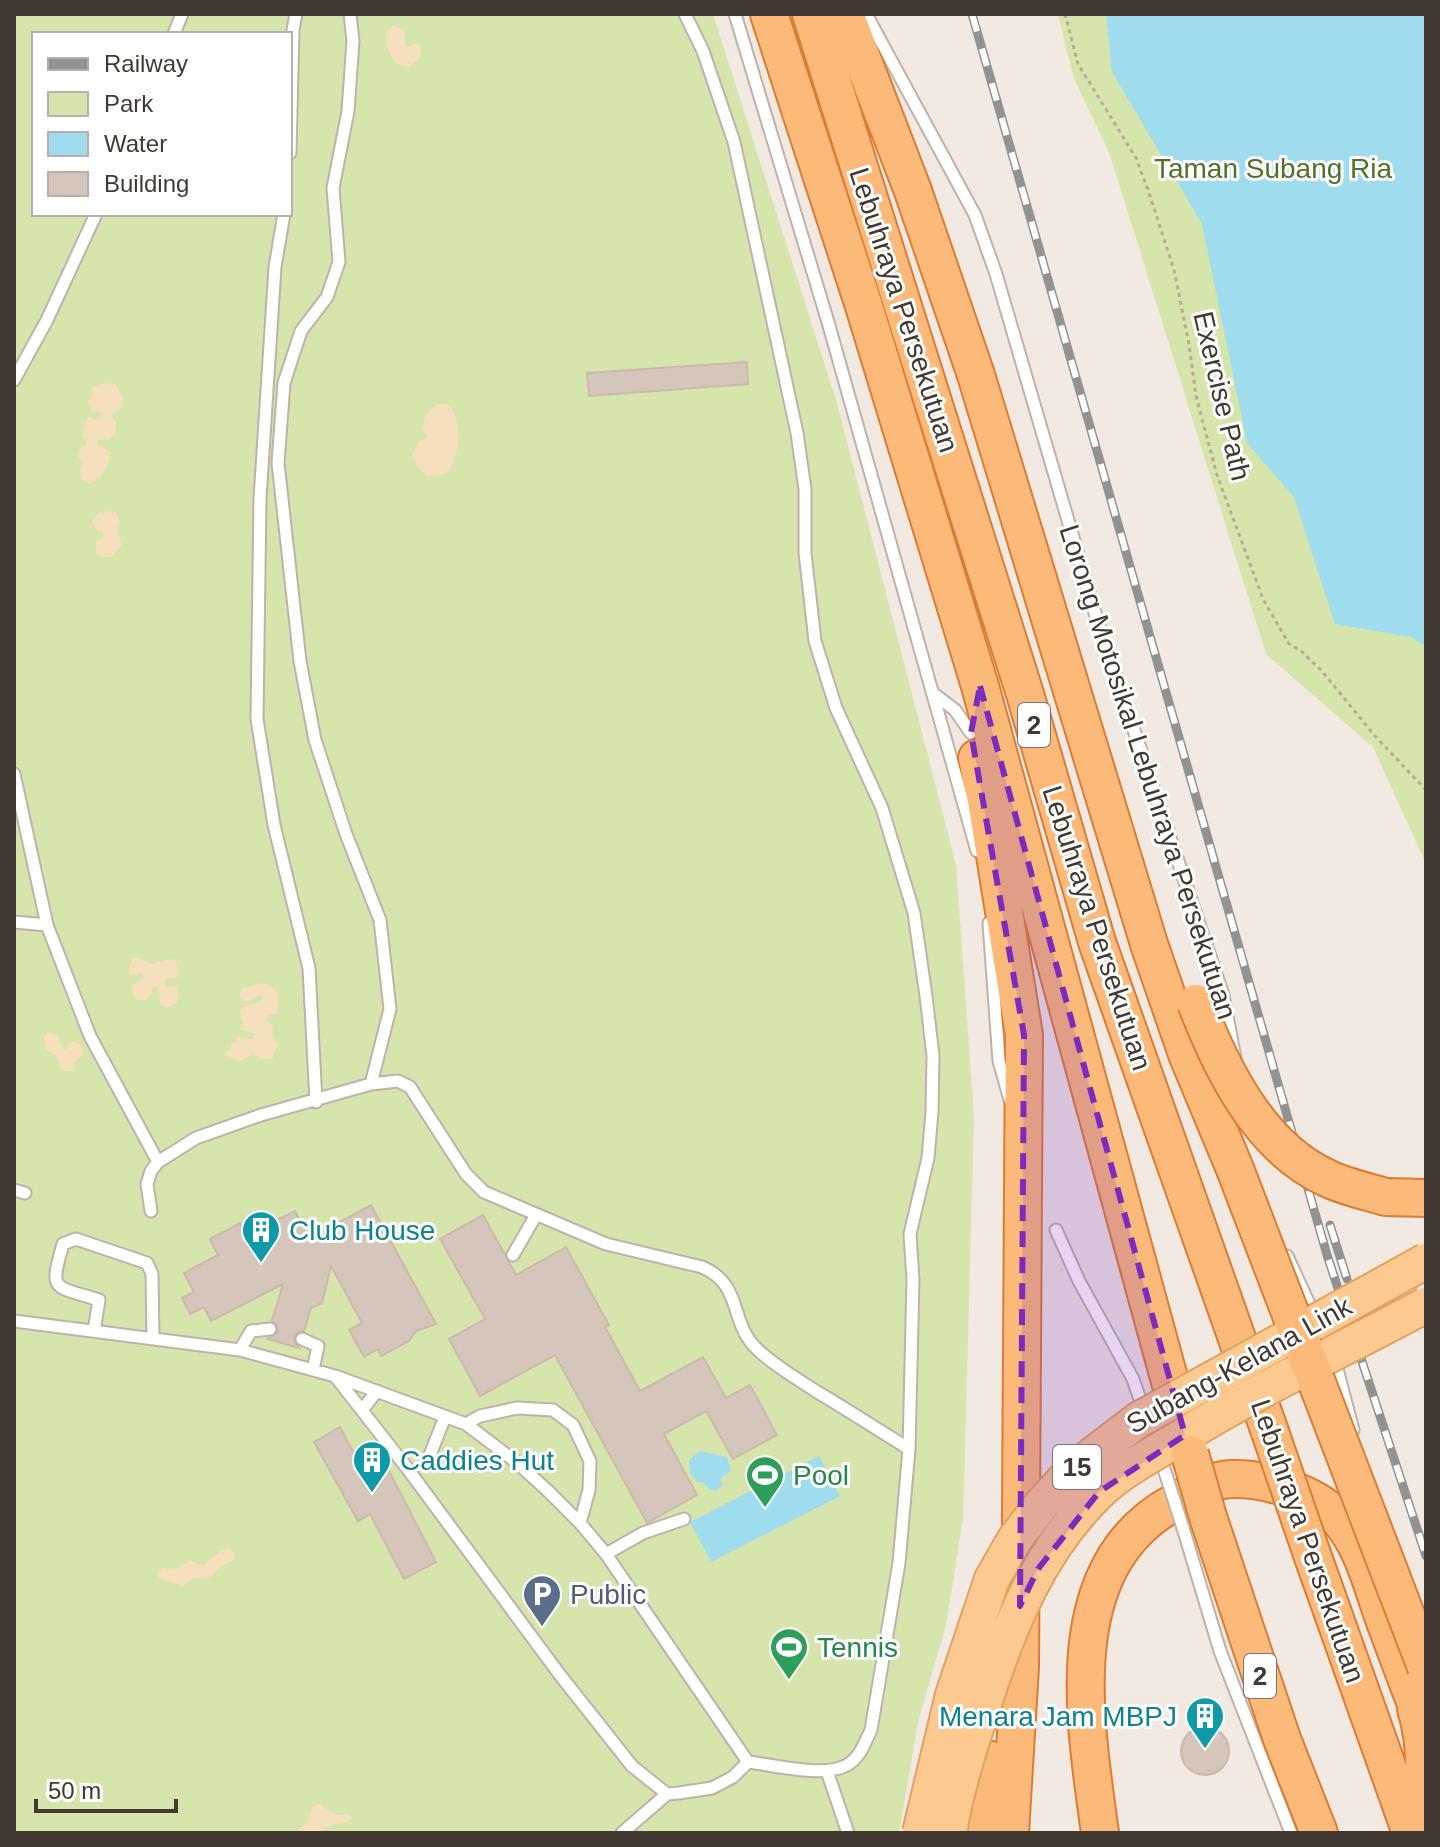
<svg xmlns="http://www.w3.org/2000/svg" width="1440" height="1847" font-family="Arial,sans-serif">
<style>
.green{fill:#d6e5ab;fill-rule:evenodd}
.sand{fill:#f6dfbd}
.water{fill:#9edcee}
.building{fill:#d5c6bb;stroke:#cdb9ab;stroke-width:2}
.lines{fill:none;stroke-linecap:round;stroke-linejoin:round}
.service-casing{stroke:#bfb2a8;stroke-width:15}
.trunk-casing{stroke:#da7d33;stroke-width:40}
.path{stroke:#bda897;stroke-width:3;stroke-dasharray:4 4;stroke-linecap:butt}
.service{stroke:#fff;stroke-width:11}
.trunk{stroke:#fcba7a;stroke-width:36}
.rail-casing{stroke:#929292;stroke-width:9}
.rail{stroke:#fff;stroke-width:6;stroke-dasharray:18;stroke-linecap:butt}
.service-bridge-casing{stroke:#bfb2a8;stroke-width:15;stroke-linecap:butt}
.primary-bridge-casing{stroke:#e1a260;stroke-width:38;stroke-linecap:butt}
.trunk-bridge-casing{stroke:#da7d33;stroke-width:40;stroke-linecap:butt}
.service-bridge{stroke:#fff;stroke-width:11}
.primary-bridge{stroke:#fcc990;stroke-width:34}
.trunk-bridge{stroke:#fcba7a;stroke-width:36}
.marked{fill:#7b2cbf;fill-opacity:0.2;stroke:#7b2cbf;stroke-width:6;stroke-dasharray:16 10;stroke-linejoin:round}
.labels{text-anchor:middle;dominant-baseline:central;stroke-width:6;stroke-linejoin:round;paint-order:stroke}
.shield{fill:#fff;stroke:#7b7470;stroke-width:2}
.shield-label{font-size:26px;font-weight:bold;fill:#423933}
.park-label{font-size:28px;fill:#527228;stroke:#fff}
.street-label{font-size:28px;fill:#423933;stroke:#fff}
.culture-label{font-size:28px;fill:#0d838f;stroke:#fff;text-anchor:start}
.leisure-label{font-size:28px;fill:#27864d;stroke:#fff;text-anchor:start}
.service-label{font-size:28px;fill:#4e5e75;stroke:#fff;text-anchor:start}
</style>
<rect width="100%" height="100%" fill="#f1e9e2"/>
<path class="green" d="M 14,14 L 713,14 L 837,403 L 956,865 L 974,1117 L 963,1519 L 946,1625 L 918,1722 L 899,1833 L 14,1833 ZM 34,34 L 290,34 L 290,214 L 34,214 Z
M 1058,14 L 1426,14 L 1426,864 L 1373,747 L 1266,654 L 1109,152 L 1074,79 Z"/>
<path class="sand" d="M 394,25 L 404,31 L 405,47 L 418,43 L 421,46 L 420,58 L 409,67 C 391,66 386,50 386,33 Z
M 105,383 L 116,384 L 123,398 L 120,410 L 111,415 L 116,423 L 115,435 L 109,440 L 98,440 L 98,445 L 111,452 C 107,467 104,478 89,484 L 81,479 L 79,472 L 84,463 L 78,457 L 79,449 L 86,445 L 87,440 L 81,435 L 88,417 L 99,420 L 101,412 L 90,410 L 88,401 L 93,395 L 91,388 Z
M 437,404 L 447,404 C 463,418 460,453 450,471 L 444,474 L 427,476 L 419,469 L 412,455 L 418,443 L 428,436 L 422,430 C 424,418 427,412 437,404 Z
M 105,511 L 115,512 L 120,522 L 117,528 L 122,545 L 111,558 L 96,555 L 96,542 L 104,536 L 103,531 L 97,530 L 92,522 L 98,513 Z
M 136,958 L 152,964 L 170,959 L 176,960 L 179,976 L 173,979 L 168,977 L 164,982 L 166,987 L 173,986 L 178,989 L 177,1002 L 168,1007 L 160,1005 L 158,987 L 153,986 L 152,993 L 144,1001 L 136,999 L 132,992 L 132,985 L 143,978 L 143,973 L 128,975 L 132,959 Z
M 261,983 L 272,986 L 278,995 L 277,1014 L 269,1015 L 267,1020 L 272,1025 L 273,1037 L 278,1044 L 272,1060 L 259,1058 L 254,1052 L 241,1061 L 226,1057 L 225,1052 L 231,1049 L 230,1044 L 237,1042 L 238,1037 L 252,1039 L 255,1034 L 240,1029 L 243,1024 L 240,1011 L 242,1007 L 260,1002 L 263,998 L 258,995 L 249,1001 L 244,1001 L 240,997 L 241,989 Z
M 48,1032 L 59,1036 L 62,1049 L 66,1049 L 69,1044 L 74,1041 L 81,1045 L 84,1054 L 75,1062 L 73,1071 L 62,1071 L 56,1055 L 46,1050 L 44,1037 Z
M 229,1548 L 235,1553 L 234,1560 L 221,1566 L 210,1578 L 194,1578 L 182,1586 L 159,1578 L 157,1574 L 162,1568 L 176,1569 L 189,1561 L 204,1565 L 219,1552 Z
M 319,1804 L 336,1815 L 349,1814 L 352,1819 C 341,1827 328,1821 319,1833 L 295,1833 L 307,1822 L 313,1806 Z"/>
<path class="water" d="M 1106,14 L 1426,14 L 1426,646 L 1411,637 L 1335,624 L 1294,497 L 1247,443 L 1202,224 L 1112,72 Z
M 700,1451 L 727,1457 L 731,1471 L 721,1478 L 722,1486 L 716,1491 L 709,1489 L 703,1482 L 697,1482 L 690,1473 L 689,1460 Z
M 819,1456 L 840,1496 L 711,1562 L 690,1522 Z"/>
<path class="building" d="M 747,362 L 748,384 L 589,396 L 587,373 Z
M 371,1205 L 436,1324 L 416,1331 L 409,1341 L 381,1356 L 378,1349 L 364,1357 L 349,1330 L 362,1323 L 331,1266 L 322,1303 L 311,1308 L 304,1331 L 298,1332 L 294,1336 L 295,1343 L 299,1348 L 267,1339 L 278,1332 L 277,1325 L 272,1321 L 283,1284 L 211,1321 L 204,1307 L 190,1314 L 182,1298 L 194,1292 L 184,1273 L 218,1255 L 210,1239 L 240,1223 L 246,1235 L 295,1211 L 309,1239 Z
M 483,1215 L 516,1275 L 566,1247 L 609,1325 L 605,1327 L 640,1391 L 703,1357 L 726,1398 L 750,1385 L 777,1435 L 733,1459 L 706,1411 L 664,1434 L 697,1495 L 647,1523 L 555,1355 L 480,1396 L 449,1339 L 485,1319 L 440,1239 Z
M 340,1427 L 365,1474 L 385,1463 L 436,1562 L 404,1579 L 370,1514 L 358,1521 L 314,1442 Z
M1181 1751a24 24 0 1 1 48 0a24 24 0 1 1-48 0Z"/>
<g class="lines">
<g class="service-casing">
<path id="service" d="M 350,14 L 353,41 L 348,111 L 333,188 L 339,262 L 327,297 L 301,331 L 284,383 L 278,463 L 300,661 L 315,740 L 346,834 L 380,920 L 390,1009 L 371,1084
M 735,14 L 828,322 L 977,851
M 866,14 L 975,215 L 996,274 L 1098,623 L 1223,995 L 1235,1058
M 174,34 L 182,14
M 290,153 L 293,30 L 296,14
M 284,214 L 275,267 L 260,498 L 257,719 L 274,825 L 309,968 L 316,1102
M 14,380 L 47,320 L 96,214
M 934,694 L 955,710 L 971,733
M 14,774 L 47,925 L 90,1036 L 158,1162
M 14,922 L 47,925
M 989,923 L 999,1061 L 1010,1100
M 14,1190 L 25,1193
M 151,1211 L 147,1184 L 151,1171 L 158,1162 L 196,1138 L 261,1115 L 371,1084 L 398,1081 L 410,1087 L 466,1174 L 484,1192 L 606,1244 L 702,1267 C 744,1285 728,1322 758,1350 C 776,1367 799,1380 819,1393 C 849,1411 879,1430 909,1449
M 1056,1230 L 1079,1281 L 1133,1379 L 1166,1475
M 513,1255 L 536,1215
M 1287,1256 L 1315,1317
M 14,1321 L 240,1350 L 335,1376 L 466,1424 L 516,1462 L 547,1490 L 580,1523 L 606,1554 L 748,1762 C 774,1765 824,1778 847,1765 C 860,1758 865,1742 871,1730 L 899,1563 L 909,1449 L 913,1280 L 910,1234 L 928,1158 L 932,1112 L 933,1056 L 926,996 L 914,913 L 882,808 L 836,708 L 815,641 L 805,553 L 805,489 L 797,433 L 734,142 L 703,51 L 685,14
M 94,1331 L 99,1300 C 53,1285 49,1293 63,1244 L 76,1239 L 147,1263 L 152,1274 L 153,1337
M 302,1339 L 318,1346 L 313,1370
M 240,1350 L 251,1331 L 270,1329
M 1334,1358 L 1353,1430
M 335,1376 L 407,1468 L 560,1675 L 632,1766 L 667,1794 L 679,1793 L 712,1788 L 733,1777 L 748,1762
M 362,1410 L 377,1391
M 466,1424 L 480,1416 L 517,1408 L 553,1410 L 573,1425 L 590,1461 L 589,1490 L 580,1523
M 428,1460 L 445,1417
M 1183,1528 L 1220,1651 L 1291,1833
M 606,1554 L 643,1533 L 684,1519
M 827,1771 L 848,1833
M 622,1833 L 667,1794"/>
</g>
<g class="trunk-casing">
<path id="trunk" d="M 769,14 L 864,306 L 980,686 L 1183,1429
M 811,14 L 1025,694 L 1097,942 L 1270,1432
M 845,14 L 913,191 L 976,375 L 1149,944 L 1187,1054 L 1235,1169
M 977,758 L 986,800 L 1024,1035 L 1020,1667 L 1010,1833
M 1386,1197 L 1426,1198
M 1208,1517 L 1282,1739 L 1319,1833
M 1313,1557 L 1411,1833
M 985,1833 L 992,1760
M 1100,1833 C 1085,1722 1056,1566 1175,1502 C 1193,1492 1210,1480 1231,1479 C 1265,1478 1312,1492 1337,1517 C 1362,1544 1371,1582 1383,1616 C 1397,1654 1411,1692 1426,1729
M 1413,1833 C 1425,1791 1429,1751 1416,1709"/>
</g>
<path class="path" d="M 1065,14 L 1078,64 L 1136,158 L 1148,190 L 1174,270 L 1189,344 L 1196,396 L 1217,475 L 1263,599 L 1289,644 L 1300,650 L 1321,670 L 1375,736 L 1426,790"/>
<use href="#service" class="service"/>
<use href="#trunk" class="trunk"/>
<g class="rail-casing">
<path id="rail" d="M 972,14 L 1327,1255 L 1426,1556
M 1330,1225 L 1347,1279"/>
</g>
<use href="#rail" class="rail"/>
<g class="service-bridge-casing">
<path id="service-bridge" d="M 1166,1475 L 1183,1528"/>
</g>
<g class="primary-bridge-casing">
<path id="primary-bridge" d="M 920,1833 L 953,1695 L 992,1579 L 1015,1539 L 1042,1504 L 1074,1469 L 1138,1420 L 1426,1261
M 949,1833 C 956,1789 970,1746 984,1704 C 1009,1626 1039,1550 1099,1492 C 1122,1470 1152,1455 1180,1438 C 1259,1389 1344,1349 1426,1305"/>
</g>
<g class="trunk-bridge-casing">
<path id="trunk-bridge" d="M 1196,1003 C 1221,1068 1259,1147 1327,1178 C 1345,1187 1366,1191 1386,1197
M 1235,1169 L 1426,1667
M 1270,1432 L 1313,1557
M 1190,1454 L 1208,1517"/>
</g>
<use href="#service-bridge" class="service-bridge"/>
<use href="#primary-bridge" class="primary-bridge"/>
<use href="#trunk-bridge" class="trunk-bridge"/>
</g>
<path class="marked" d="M 980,686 L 1185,1435 L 1099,1492 L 1038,1569 L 1020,1606 L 1024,1035 L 971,733 Z"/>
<defs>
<g id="building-pin" transform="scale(2)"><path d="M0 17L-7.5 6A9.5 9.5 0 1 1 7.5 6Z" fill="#0f9aa8" stroke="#fff"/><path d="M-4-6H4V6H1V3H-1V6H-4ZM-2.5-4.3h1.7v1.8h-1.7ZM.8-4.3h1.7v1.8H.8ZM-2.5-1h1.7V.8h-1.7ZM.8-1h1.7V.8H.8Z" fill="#fff"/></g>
<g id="stadium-pin" transform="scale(2)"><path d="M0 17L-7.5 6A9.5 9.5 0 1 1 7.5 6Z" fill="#2e9e5b" stroke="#fff"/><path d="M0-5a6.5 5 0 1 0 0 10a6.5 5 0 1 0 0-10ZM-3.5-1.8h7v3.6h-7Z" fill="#fff"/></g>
<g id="parking-pin" transform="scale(2)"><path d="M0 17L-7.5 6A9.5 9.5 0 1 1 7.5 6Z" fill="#5c6f8a" stroke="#fff"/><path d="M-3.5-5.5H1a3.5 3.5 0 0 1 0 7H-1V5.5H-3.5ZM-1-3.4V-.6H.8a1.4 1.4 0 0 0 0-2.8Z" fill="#fff"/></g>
</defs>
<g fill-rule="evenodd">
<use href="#building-pin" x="261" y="1230"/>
<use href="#building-pin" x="372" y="1460"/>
<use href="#stadium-pin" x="765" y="1475"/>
<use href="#parking-pin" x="542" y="1594"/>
<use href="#stadium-pin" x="789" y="1647"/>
<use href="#building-pin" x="1205" y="1716"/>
</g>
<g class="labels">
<g class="shield">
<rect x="1018" y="703" width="32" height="44" rx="6"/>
<rect x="1053" y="1445" width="48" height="44" rx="6"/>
<rect x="1244" y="1654" width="32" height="44" rx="6"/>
</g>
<g class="shield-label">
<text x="1034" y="725">2</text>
<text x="1077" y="1467">15</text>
<text x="1260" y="1676">2</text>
</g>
<g class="park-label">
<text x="1273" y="168">Taman Subang Ria</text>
</g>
<g class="street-label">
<text transform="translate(904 310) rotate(72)">Lebuhraya Persekutuan</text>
<text transform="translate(1222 396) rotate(77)">Exercise Path</text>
<text transform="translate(1148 772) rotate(72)">Lorong Motosikal Lebuhraya Persekutuan</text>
<text transform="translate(1097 928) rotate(72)">Lebuhraya Persekutuan</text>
<text transform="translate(1239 1365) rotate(-29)">Subang-Kelana Link</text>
<text transform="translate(1308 1541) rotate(71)">Lebuhraya Persekutuan</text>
</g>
<g class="culture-label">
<text x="289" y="1230">Club House</text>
<text x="400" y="1460">Caddies Hut</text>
<text x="1177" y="1716" text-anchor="end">Menara Jam MBPJ</text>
</g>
<g class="leisure-label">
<text x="793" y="1475">Pool</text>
<text x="817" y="1647">Tennis</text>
</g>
<g class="service-label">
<text x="570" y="1594">Public</text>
</g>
</g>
<rect width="1440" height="1847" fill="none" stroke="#423933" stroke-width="32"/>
<rect x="32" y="32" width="260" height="184" fill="#ffffff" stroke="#b3b0ad" stroke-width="2"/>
<rect x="48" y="58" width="40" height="12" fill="#929292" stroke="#b3b0ad" stroke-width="2"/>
<text x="104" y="72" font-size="24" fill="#423933">Railway</text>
<rect x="48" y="92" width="40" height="24" fill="#d6e5ab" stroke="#b3b0ad" stroke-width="2"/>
<text x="104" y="112" font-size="24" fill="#423933">Park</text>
<rect x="48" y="132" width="40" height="24" fill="#9edcee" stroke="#b3b0ad" stroke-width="2"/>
<text x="104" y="152" font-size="24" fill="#423933">Water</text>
<rect x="48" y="172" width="40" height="24" fill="#d5c6bb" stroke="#b3b0ad" stroke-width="2"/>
<text x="104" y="192" font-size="24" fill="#423933">Building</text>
<path d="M36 1799v12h140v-12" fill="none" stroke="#423933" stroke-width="4"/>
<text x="48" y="1799" font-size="24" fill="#423933" stroke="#ffffff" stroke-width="6" paint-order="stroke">50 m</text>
</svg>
